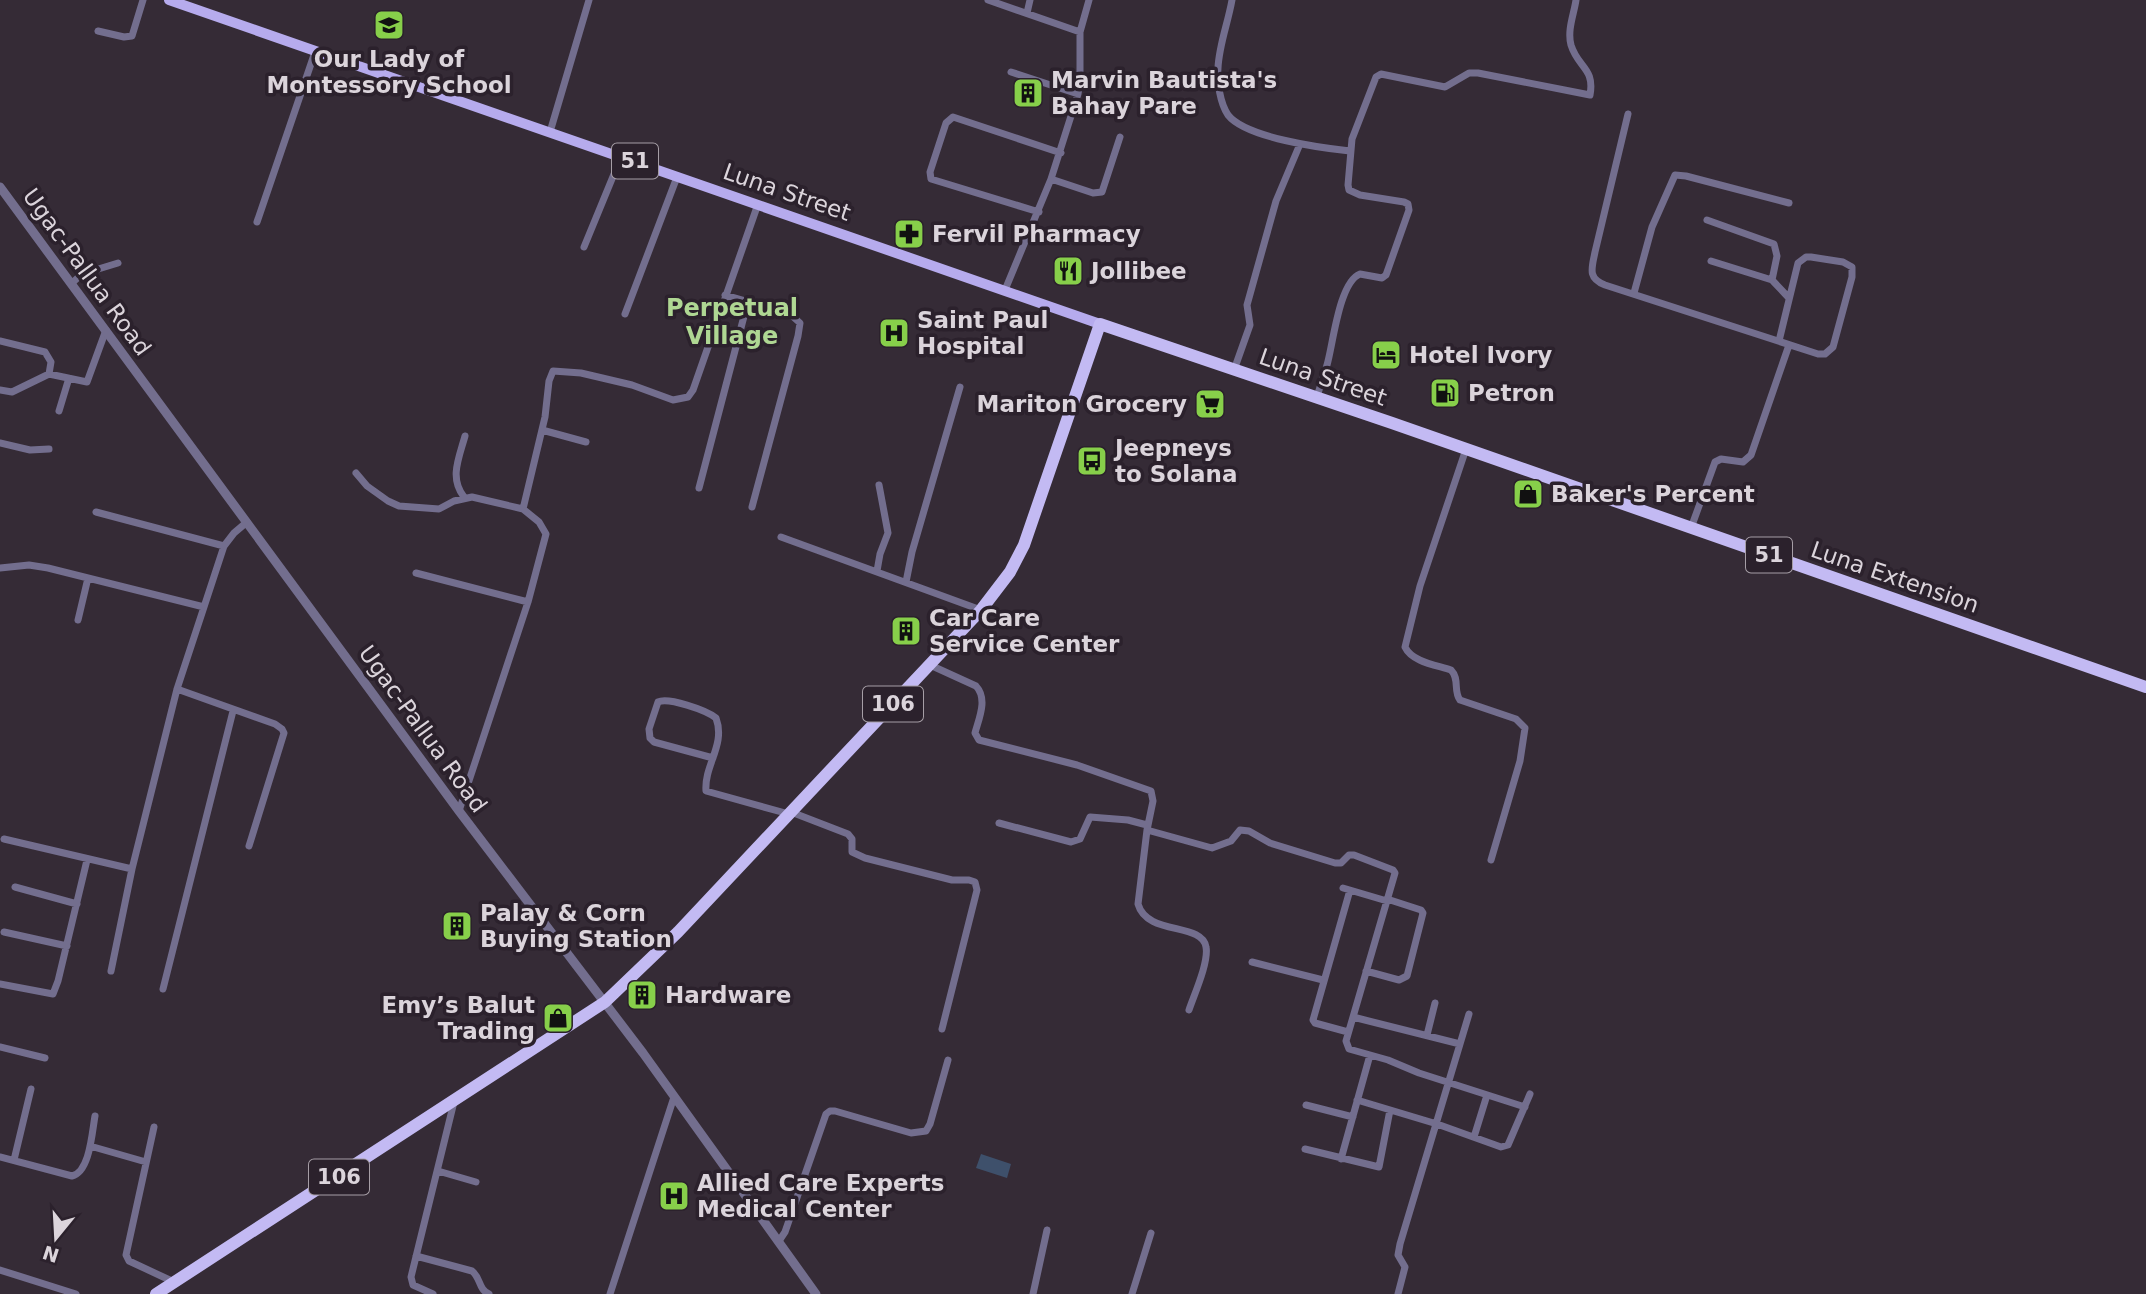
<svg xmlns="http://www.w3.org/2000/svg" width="2146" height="1294" font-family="'DejaVu Sans',sans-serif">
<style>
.water{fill:#3e506b}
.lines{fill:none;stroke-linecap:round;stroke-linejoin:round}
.minor{stroke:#736e8e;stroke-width:7}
.tertiary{stroke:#736e8e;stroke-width:9}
.primary{stroke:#b6abed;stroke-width:10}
.trunk{stroke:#c3baf3;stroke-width:12}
.labels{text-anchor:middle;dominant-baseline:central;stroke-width:7;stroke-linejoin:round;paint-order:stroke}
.shield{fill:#2b212c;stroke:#a69ea6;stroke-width:2}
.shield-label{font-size:21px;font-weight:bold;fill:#dbd4db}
.poi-label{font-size:23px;font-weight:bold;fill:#dbd4db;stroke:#2b212c;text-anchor:start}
.street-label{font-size:23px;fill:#dbd4db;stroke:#2b212c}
.neighbourhood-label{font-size:24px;font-weight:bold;fill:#afd793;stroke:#2b212c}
</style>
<rect width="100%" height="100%" fill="#352b36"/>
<path class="water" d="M 981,1154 L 1011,1164 L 1007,1178 L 976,1168 Z"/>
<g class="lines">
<path class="minor" d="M 988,0 L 1080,32
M 1232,0 C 1228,23 1219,45 1218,68 C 1217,82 1220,103 1228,115 C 1246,138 1322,148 1350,151
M 1027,13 L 1030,0
M 98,31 L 124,37 L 132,36 L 143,0
M 1011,72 L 1078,94
M 1628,114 L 1595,252 C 1592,268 1587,278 1605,285 L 1818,354 L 1825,354 L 1833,347 L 1852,277 L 1852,267 L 1843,262 L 1811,257 L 1806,257 L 1798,263 L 1779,341
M 550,132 L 589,0
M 1051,179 L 1093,193 L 1102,192 L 1120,137
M 1039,212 L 931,179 L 930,172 L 946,123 L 953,117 L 1061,153
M 1707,220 L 1774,244 L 1777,256 L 1772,280
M 257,222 L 315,52
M 584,247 L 621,157
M 1711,261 L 1772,280 L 1789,298
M 72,283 L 82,274 L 118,263
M 1005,290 L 1051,179 L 1078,94 L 1080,81 L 1080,32 L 1089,0
M 1634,293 L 1652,227 L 1675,175 L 1686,176 L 1789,203
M 725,295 L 790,314 L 800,323 L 798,336 L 752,507
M 625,314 L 677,177
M 0,341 L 45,352 L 51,362 L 49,374
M 1234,370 L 1250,325 L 1247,305 L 1276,201 L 1300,144
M 0,390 L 12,392 L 49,374 L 87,382 L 106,330
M 1317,397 C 1320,386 1324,376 1327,365 C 1333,345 1339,282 1360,274 L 1382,278 L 1386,275 L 1409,210 L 1408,204 L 1404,202 L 1360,195 L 1349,190 L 1348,185 L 1352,139 L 1376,77 L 1381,74 L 1445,87 L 1469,73 L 1478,73 L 1590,95 C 1595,68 1578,68 1571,45 C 1567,30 1574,14 1576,0
M 59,411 L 69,378
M 542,430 L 586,442
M 0,443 L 30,450 L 49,449
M 1466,449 L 1420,586 L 1405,647 C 1412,662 1436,665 1451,670 C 1460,679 1453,691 1460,700 L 1516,719 L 1525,728 L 1520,761 L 1491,860
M 356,473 L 367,486 L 388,501 L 399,506 L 439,509 L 454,501 L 472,497 L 523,509 L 539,522 L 546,534 L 528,602 L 459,811
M 699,488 L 748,301
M 464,497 C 449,478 459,458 465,436
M 523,509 L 545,417 L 549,381 L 553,371 L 581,373 L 632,385 L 673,400 L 688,397 L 693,390 L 758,204
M 96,512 L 224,546
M 1691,528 L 1715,462 L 1721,459 L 1743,462 L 1751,455 L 1789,345
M 781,537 L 981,610
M 0,568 L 29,565 L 48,568 L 204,607
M 877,571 L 880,554 L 888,533 L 879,485
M 416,573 L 528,602
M 906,582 L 912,552 L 960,387
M 78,620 L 88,578
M 930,665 L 976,686 C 988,699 979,718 975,733 L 979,740 L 1077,765 L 1151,791 L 1153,801 L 1147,830 L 1212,848 L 1231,841 L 1240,830 L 1249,831 L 1270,843 L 1335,863 L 1341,863 L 1349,855 L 1354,855 L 1393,870 L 1395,873 L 1346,1041 L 1349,1049 L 1388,1060 L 1419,1073 L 1525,1107
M 177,689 L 275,724 L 282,729 L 284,733 L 249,846
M 713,758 L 654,742 L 650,738 L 649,729 L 658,702 C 668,697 706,710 716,718 C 726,745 704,765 706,791 L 789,814
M 791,812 L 848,834 L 852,839 L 852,852 L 865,858 L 952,880 L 969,880 L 975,882 L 977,890 L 942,1029
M 999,823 L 1071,842 L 1080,839 L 1090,817 L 1128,820 L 1147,825
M 1147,830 L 1138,904 C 1147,936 1202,922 1206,947 C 1209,962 1194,995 1189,1010
M 4,839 L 132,869 L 177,689 L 204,607 L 224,546 L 234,533 L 247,522
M 15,887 L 77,904
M 1343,888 L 1387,901
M 4,932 L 67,946
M 1252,962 L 1323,980
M 111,971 L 132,869
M 1366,971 L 1399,980 L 1407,976 L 1423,913 L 1421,910 L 1387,899
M 0,984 L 53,994 L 58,981 L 87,860
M 163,989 L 233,711
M 1353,1017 L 1460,1044
M 1348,1032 L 1315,1023 L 1313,1020 L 1350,890
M 1427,1035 L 1435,1003
M 0,1047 L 45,1058
M 1357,1100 L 1437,1124 L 1501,1147 L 1508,1145 L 1530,1094
M 1306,1105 L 1353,1117
M 154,1127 L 126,1255 L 129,1261 L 174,1282
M 1474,1137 L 1487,1095
M 90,1146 L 146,1162
M 1305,1149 L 1379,1167 L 1390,1110
M 0,1157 L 72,1176 C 90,1172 92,1132 95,1116
M 1341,1159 L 1370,1055
M 14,1160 L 31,1089
M 438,1171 L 476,1182
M 779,1241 L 785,1232 L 826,1114 L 830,1111 L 835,1111 L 911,1133 L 926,1131 L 930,1124 L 948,1060
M 416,1256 L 472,1271 C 481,1278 478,1289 489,1294
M 0,1270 L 76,1294
M 433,1294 L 413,1285 L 411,1277 L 454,1102
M 610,1294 L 674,1097
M 1033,1294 L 1047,1230
M 1132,1294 L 1151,1233
M 1398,1294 L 1405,1267 L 1398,1255 L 1400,1244 L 1469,1014"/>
<path class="tertiary" d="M 0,187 L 459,811 L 643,1053 L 816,1294"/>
<path class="primary" d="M 169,0 L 1100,324"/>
<path class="trunk" d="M 156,1294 L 605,1002 L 678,932 L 981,610 L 1010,572 L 1024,545 L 1100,324 L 1392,423 L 2146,687"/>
</g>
<defs>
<g id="school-square" transform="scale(1.575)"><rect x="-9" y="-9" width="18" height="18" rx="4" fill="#87cf4a" stroke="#2b212c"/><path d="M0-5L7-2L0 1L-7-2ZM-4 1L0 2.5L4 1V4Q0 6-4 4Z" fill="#111"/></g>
<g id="building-square" transform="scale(1.575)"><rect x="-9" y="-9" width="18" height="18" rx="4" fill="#87cf4a" stroke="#2b212c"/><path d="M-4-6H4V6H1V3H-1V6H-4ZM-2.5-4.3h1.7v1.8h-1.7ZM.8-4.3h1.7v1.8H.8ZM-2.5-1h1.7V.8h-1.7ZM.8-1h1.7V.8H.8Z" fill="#111"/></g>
<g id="pharmacy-square" transform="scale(1.575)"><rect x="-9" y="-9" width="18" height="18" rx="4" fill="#87cf4a" stroke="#2b212c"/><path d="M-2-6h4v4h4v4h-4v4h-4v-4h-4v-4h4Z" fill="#111"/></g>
<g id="restaurant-square" transform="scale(1.575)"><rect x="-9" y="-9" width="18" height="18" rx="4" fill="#87cf4a" stroke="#2b212c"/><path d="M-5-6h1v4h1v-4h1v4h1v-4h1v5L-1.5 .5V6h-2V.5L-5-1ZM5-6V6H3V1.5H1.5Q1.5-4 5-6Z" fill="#111"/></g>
<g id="hospital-square" transform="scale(1.575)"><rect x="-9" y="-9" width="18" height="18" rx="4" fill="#87cf4a" stroke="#2b212c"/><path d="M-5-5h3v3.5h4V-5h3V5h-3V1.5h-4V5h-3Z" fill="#111"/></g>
<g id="hotel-square" transform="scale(1.575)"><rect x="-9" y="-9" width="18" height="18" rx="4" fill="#87cf4a" stroke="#2b212c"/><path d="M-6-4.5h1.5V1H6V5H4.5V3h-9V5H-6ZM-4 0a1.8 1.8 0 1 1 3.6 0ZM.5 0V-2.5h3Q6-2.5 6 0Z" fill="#111"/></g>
<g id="fuel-square" transform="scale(1.575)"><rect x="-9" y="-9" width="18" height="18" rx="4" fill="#87cf4a" stroke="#2b212c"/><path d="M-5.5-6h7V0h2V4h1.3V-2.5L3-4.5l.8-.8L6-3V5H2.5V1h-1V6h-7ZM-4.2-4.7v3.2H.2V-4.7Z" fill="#111"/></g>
<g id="supermarket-square" transform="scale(1.575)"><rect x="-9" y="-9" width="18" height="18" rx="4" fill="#87cf4a" stroke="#2b212c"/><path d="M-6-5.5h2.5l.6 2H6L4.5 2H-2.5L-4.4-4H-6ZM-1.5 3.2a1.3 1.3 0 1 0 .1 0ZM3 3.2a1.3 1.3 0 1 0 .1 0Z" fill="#111"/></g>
<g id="bus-square" transform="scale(1.575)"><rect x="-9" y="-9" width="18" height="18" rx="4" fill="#87cf4a" stroke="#2b212c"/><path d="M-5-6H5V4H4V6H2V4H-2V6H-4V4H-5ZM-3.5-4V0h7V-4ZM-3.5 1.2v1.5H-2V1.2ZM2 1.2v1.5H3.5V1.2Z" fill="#111"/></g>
<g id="shop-square" transform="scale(1.575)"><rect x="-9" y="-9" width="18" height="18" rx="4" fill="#87cf4a" stroke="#2b212c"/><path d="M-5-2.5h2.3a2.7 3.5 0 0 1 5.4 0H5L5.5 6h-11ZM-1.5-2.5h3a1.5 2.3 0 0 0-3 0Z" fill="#111"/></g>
</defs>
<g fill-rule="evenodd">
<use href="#school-square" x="389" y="25"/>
<use href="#building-square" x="1028" y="93"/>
<use href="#pharmacy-square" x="909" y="234"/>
<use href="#restaurant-square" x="1068" y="271"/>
<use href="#hospital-square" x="894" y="333"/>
<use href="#hotel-square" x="1386" y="355"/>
<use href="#fuel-square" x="1445" y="393"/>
<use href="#supermarket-square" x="1210" y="404"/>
<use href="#bus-square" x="1092" y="461"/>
<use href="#shop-square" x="1528" y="494"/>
<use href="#building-square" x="906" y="631"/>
<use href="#building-square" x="457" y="926"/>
<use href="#building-square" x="642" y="995"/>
<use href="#shop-square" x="558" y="1018"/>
<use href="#hospital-square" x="674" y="1196"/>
</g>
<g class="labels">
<g class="shield">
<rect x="612" y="143.5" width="46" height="35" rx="5"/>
<rect x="1746" y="537.5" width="46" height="35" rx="5"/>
<rect x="863" y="686.5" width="60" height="35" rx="5"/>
<rect x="309" y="1159.5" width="60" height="35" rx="5"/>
</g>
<g class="shield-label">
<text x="635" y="161">51</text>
<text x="1769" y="555">51</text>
<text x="893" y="704">106</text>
<text x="339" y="1177">106</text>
</g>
<g class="poi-label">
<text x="389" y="59" text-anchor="middle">Our Lady of<tspan x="389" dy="26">Montessory School</tspan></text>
<text x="1051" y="80">Marvin Bautista's<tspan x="1051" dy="26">Bahay Pare</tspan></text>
<text x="932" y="234">Fervil Pharmacy</text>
<text x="1091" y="271">Jollibee</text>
<text x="917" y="320">Saint Paul<tspan x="917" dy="26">Hospital</tspan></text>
<text x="1409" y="355">Hotel Ivory</text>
<text x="1468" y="393">Petron</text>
<text x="1187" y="404" text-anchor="end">Mariton Grocery</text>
<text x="1115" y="448">Jeepneys<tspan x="1115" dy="26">to Solana</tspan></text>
<text x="1551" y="494">Baker's Percent</text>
<text x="929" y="618">Car Care<tspan x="929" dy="26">Service Center</tspan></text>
<text x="480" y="913">Palay &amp; Corn<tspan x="480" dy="26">Buying Station</tspan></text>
<text x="665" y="995">Hardware</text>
<text x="535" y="1005" text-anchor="end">Emy’s Balut<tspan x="535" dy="26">Trading</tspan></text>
<text x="697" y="1183">Allied Care Experts<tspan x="697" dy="26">Medical Center</tspan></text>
</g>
<g class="street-label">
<text transform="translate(787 192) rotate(19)">Luna Street</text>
<text transform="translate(87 272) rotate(54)">Ugac-Pallua Road</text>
<text transform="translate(1323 377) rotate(19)">Luna Street</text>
<text transform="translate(1895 577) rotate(19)">Luna Extension</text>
<text transform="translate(423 729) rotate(54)">Ugac-Pallua Road</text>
</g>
<g class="neighbourhood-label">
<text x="732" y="308">Perpetual<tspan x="732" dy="28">Village</tspan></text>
</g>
</g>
<g transform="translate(56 1238) rotate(198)" stroke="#2b212c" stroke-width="5" paint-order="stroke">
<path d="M0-5L12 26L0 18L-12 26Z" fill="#dbd4db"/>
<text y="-10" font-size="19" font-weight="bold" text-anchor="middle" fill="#dbd4db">N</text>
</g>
</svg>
